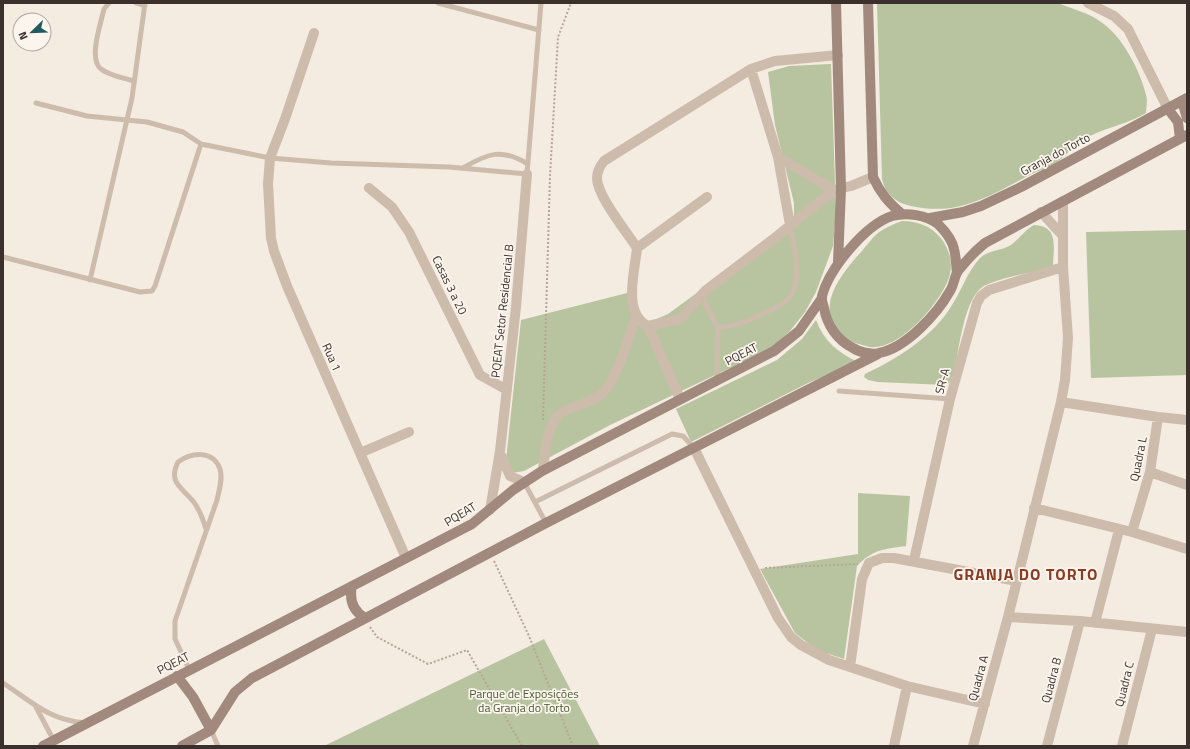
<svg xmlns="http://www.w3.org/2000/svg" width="1190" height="749" font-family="'Titillium Web',sans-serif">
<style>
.green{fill:#b8c4a0}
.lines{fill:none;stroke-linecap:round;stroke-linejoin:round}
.path{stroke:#b9a596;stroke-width:2;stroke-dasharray:2 2;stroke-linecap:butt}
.lane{stroke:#cdbbac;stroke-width:5}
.street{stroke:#cdbbac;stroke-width:10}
.secondary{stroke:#a18a7d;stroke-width:10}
.labels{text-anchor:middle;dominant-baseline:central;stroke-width:3.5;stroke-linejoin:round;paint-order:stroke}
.street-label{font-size:12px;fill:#3b302b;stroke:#fbf5ee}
.park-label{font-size:12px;fill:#4a5a2e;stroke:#fbf5ee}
.district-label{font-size:16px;font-weight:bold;letter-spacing:1px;fill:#8c3b22;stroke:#fbf5ee}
</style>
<rect width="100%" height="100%" fill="#f4ebe1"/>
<path class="green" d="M 877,3 L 1058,3 C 1072,9 1089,13 1101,22 C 1122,36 1140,70 1146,95 C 1148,100 1146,107 1146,113 C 1124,126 1097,129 1076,144 C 1071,148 1067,155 1061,159 C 1051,167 1037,171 1026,177 C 985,198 957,216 911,206 C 896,203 885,194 882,179 Z
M 831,64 L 836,213 L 833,246 L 816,292 L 805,312 L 790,331 L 770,349 L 610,425 L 524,471 L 512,473 L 506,460 L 521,320 L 635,291 L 633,303 L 647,323 L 668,314 L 794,222 L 794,203 L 775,125 L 768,72 L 789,66 Z
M 902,221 C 918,221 930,226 940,237 C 948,247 953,260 950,274 C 944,300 896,356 866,346 C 860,344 854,343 849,341 C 845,339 842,335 840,332 C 814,306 843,272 862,251 C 867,245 872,238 878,233 C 886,227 894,224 902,221 Z
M 1034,225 C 1060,226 1053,248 1053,268 C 1037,271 990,279 980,289 C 963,305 959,350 954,373 L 949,383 L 945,385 L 878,382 L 868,380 L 864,377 L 865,374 C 897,359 934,336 952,305 C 962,290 967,272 980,258 C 989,250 1001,251 1011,245 C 1019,239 1025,230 1034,225 Z
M 1187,230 L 1187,375 L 1091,378 L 1086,232 Z
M 816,320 C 824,341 838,353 858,362 L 808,383 L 691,442 L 676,409 L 777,360 L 802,339 Z
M 858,493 L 910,496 L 906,546 C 885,549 873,549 857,566 L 844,659 L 817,650 L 795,633 L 760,569 L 858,554 Z
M 544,639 L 600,746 L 324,746 Z"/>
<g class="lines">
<path class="path" d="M 543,420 L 550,176 L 558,37 L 571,3
M 494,561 L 529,636 L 573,746
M 765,568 L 858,564
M 370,627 L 377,637 L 428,664 L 467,650 L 522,746"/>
<path class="lane" d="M 109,3 L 104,9 C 101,23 88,59 101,69 C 110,76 124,78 134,81
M 136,3 L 145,6
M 438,3 L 539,30
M 36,103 L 87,116 L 147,122 L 183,132 L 201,144 L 270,158 L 331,163 L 449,167 L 527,174 L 541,3
M 463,168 C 488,153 502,148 528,164
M 3,257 L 140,292 L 152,291 L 155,286 L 201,144
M 90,280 L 132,98 L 145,3
M 701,295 L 718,328 L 717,380
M 718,328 C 736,326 749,321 765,313 C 773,309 784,305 790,297 C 803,280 794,245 790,225
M 839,391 L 950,399
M 524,482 L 546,523
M 535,502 L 672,434 L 683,436 L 694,448
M 189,669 L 175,639 L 175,621 L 217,500 C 219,491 223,479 220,469 C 213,450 192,452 178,462 C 168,482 181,487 193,501 C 200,510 203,519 206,529
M 3,683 C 32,702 49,720 85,723
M 36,707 L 54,741
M 211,730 L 218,746"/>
<path class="street" d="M 1088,3 L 1114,16 L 1128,29 L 1168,109
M 314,33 L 285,119 L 270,158 L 268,184 L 271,238 L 274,251 L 287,286 L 406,558
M 751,69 L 778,157 L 790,225
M 778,157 L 834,190
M 369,188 L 392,207 L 409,232 L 480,375 L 507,390
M 1041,212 L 1062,235
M 637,248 L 707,197
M 648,326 L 680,319 L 705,291 L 776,237 L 834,190 L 851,186 L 873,177
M 680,399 L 648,326 C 622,313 635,271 637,248 C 627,232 597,196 597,178 C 597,171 600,166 604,161 L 751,69 L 775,61 L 838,55
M 1061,402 L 1158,417 L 1187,420
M 694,448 L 778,618 L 791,637 L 801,645 L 829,660 L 907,686 L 985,704
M 360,453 L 409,432
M 502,457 L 510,476 L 524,482
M 543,470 C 545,452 547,418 566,410 C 580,404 596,402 606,389 C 621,368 627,340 636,316
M 1150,472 L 1187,485
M 1034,508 L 1132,532 L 1187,549
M 490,510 L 500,451 L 516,307 L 527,174
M 1132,532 L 1150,472 L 1158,417
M 914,560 L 950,399 L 977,303 L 981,296 L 989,290 L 1063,267
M 1008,617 L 1080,621 L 1187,632
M 1095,623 L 1119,530
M 850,667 L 862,579 L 869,563 L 882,558 L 894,558 L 1017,581
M 894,746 L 907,686
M 973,746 L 1008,617 L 1061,402 L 1065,380 L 1068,338 L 1063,267 L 1063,201
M 1047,746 L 1080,621
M 1122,746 L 1152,629"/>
<path class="secondary" d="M 836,3 L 841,189 L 838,263
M 868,3 L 873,177 C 880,193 889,203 902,214
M 1187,99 L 1184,108 L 1187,118
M 1168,109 L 1178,122 L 1180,139
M 930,218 L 963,212 L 981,206 L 1021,187 L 1187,98
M 957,273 C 956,265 956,256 954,249 C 952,239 945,231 938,224 C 926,215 907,212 892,216 C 865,225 829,269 822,296 C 821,300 823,304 824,308 C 827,325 837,340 853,348 C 859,352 871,355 879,353 C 906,348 937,314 950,291 C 954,285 954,277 958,271 C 966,261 975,251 985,243 L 1187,135
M 352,586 C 349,600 353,611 365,618
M 177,676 L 193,697 L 211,730
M 43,746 L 472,524 L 513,490 L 542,471 L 774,351 L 799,331 L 822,298
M 182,746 L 211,730 L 235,692 L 252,678 L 546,523 L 878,354"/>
</g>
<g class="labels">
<g class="street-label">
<text transform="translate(1055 154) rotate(-28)">Granja do Torto</text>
<text transform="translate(450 285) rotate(64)">Casas 3 a 20</text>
<text transform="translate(502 311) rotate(-84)">PQEAT Setor Residencial B</text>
<text transform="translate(741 354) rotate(-27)">PQEAT</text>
<text transform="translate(332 357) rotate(66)">Rua 1</text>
<text transform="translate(942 381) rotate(-75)">SR-A</text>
<text transform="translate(1138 459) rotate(-79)">Quadra L</text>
<text transform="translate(460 514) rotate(-31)">PQEAT</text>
<text transform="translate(173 663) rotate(-27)">PQEAT</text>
<text transform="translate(978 678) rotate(-75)">Quadra A</text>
<text transform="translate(1051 680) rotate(-75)">Quadra B</text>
<text transform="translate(1124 684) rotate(-76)">Quadra C</text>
</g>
<g class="park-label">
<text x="524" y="693">Parque de Exposições<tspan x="524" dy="14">da Granja do Torto</tspan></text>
</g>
<g class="district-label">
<text x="1026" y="574">GRANJA DO TORTO</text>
</g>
</g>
<rect width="1190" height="749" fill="none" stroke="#3b302b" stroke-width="8"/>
<g transform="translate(32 32) rotate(247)"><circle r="19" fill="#fbf5ee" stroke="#aea6a0"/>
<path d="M0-3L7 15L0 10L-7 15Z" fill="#1f5a5e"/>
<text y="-6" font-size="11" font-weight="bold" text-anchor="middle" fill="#3b302b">N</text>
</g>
</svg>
